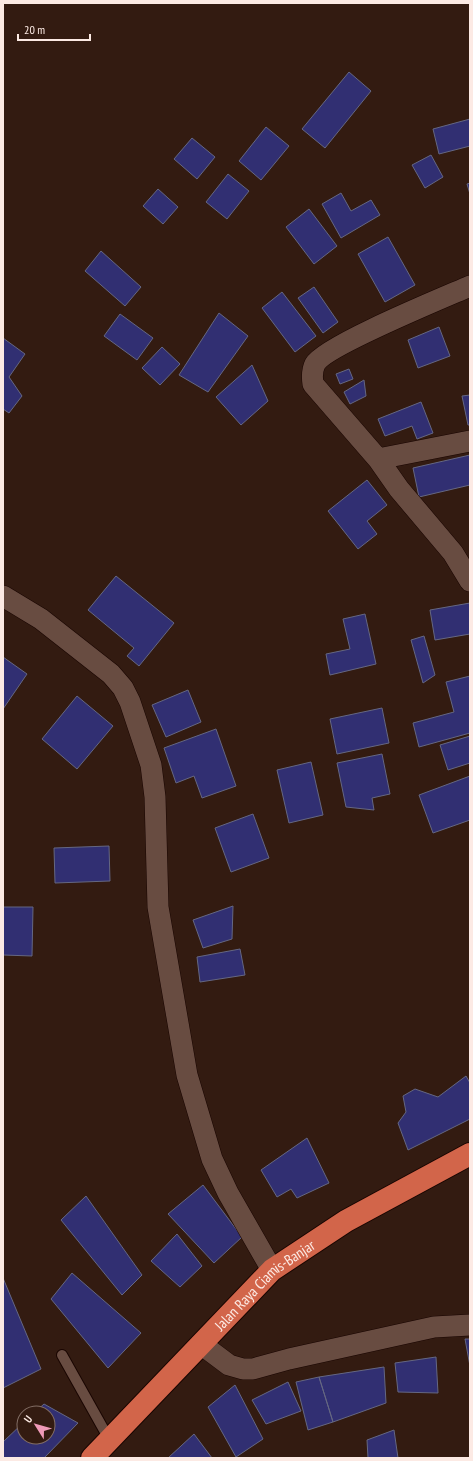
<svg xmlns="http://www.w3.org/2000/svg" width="473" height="1461" font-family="'PT Sans Narrow',sans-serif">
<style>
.building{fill:#312f72;stroke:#656782}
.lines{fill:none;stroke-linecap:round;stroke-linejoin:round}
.service-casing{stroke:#190501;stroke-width:12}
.minor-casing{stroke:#190501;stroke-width:22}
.trunk-casing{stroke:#190501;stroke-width:24}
.service{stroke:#684c41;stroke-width:10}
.minor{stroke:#684c41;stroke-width:21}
.trunk{stroke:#d2654a;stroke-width:22}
.labels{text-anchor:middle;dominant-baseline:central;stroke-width:4;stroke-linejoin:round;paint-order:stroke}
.street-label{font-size:15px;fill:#fceae4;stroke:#331b11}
</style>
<rect width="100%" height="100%" fill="#331b11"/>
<path class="building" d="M 349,72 L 371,91 L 325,148 L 302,129 Z
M 470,119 L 470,146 L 439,154 L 433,129 Z
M 266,127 L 289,146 L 261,180 L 239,161 Z
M 192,138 L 215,157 L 197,179 L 174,159 Z
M 431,155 L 443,177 L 425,188 L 412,165 Z
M 228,174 L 249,191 L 227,219 L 206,202 Z
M 470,183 L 470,194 L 467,184 Z
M 158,189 L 178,207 L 163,224 L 143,206 Z
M 341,193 L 351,211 L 371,200 L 380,215 L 341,238 L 322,204 Z
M 309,209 L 337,246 L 314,264 L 286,227 Z
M 388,237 L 415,285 L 385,302 L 358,254 Z
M 101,251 L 141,287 L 125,306 L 85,271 Z
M 314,287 L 338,322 L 323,333 L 298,298 Z
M 282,292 L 316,336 L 295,352 L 262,308 Z
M 219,313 L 248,336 L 208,392 L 179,375 Z
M 120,314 L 153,338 L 137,360 L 104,336 Z
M 439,327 L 450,356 L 418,368 L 408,340 Z
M 3,338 L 25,354 L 9,377 L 22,396 L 9,413 L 3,409 Z
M 162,347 L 180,364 L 160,385 L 142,368 Z
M 252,365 L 268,401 L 241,425 L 216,397 Z
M 349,369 L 353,379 L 340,384 L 336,374 Z
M 364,380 L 366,396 L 350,404 L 344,392 Z
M 470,395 L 470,425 L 468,425 L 462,396 Z
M 421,402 L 433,433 L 417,439 L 412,426 L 385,436 L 378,419 Z
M 470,455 L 470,485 L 419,497 L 413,468 Z
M 367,480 L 387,505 L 367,521 L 377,534 L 358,549 L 328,511 Z
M 116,576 L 174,623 L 139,666 L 127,656 L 134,648 L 88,610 Z
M 470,603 L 470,634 L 435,640 L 430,610 Z
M 365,614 L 376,664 L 330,675 L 326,654 L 350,649 L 343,619 Z
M 424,636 L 435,675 L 423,683 L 411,640 Z
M 3,657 L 27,674 L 3,709 Z
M 470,676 L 470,733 L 419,747 L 413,723 L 454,712 L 446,682 Z
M 188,690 L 201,722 L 166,737 L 152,705 Z
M 77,696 L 113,726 L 77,769 L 42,739 Z
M 382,708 L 389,743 L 337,754 L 330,719 Z
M 216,729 L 236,786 L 202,798 L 194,776 L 176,783 L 164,748 Z
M 470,736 L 470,763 L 448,770 L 440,745 Z
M 382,754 L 390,794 L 372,798 L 374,810 L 346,807 L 337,763 Z
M 311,762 L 323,815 L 289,823 L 277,770 Z
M 470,776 L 470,820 L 433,833 L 419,795 Z
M 253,814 L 269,858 L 231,872 L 215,828 Z
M 109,846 L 110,881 L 55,883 L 54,848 Z
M 233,906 L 232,939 L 203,948 L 193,920 Z
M 3,907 L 33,907 L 32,956 L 3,955 Z
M 240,949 L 245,975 L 200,982 L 197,957 Z
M 466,1076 L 470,1083 L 470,1119 L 408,1150 L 398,1123 L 406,1112 L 403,1096 L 415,1089 L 438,1097 Z
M 307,1138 L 329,1183 L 297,1198 L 291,1189 L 277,1197 L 261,1170 Z
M 203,1185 L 242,1237 L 214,1263 L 168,1214 Z
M 86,1196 L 142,1275 L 122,1295 L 61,1220 Z
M 177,1234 L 202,1266 L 180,1287 L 151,1261 Z
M 72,1273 L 141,1333 L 108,1368 L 51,1299 Z
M 3,1278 L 41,1369 L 3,1388 Z
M 465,1339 L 470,1339 L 470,1366 Z
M 436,1357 L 438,1393 L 398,1392 L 395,1363 Z
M 384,1367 L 386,1403 L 333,1422 L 319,1377 Z
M 319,1377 L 333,1422 L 308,1430 L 296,1382 Z
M 288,1382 L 301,1411 L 266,1424 L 252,1400 Z
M 235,1385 L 263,1439 L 236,1457 L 208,1407 Z
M 44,1404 L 78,1423 L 44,1458 L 3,1458 L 3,1442 L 24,1422 L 24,1437 L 48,1437 L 48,1413 L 34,1413 Z
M 394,1430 L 398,1458 L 368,1458 L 367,1440 Z
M 194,1434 L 212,1458 L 168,1458 Z"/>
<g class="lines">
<g class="service-casing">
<path id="service" d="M 62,1355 L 109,1439"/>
</g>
<g class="minor-casing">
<path id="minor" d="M 470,286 C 445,297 325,346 315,364 C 312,370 312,377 313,384 L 378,459 L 399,489 L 453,553 L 470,581
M 378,459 L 470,441
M 3,596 L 41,619 L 111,674 L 123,688 L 130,702 L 151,765 L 155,797 L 158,907 L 187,1075 L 212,1159 L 228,1193 L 272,1270
M 201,1344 L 229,1365 L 243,1369 L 253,1369 L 289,1359 L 434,1327 L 470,1325"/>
</g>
<g class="trunk-casing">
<g id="trunk">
<path id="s1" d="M 92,1458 L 272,1270 L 346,1221 L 470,1154"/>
</g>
</g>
<use href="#service" class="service"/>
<use href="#minor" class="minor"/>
<use href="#trunk" class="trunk"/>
</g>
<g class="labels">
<g class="street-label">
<text stroke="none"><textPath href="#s1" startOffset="245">Jalan Raya Ciamis-Banjar</textPath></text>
</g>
</g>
<rect width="473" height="1461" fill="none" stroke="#fceae4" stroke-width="8"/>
<g transform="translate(36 1425) rotate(307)"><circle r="19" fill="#331b11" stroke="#836e65"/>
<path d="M0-3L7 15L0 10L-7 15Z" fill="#ef9ab8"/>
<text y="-6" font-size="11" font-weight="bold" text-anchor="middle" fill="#fceae4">U</text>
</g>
<path d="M18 34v6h72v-6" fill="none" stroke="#fceae4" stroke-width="2"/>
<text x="24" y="34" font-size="12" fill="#fceae4" stroke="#331b11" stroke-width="3" paint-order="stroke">20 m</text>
</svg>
